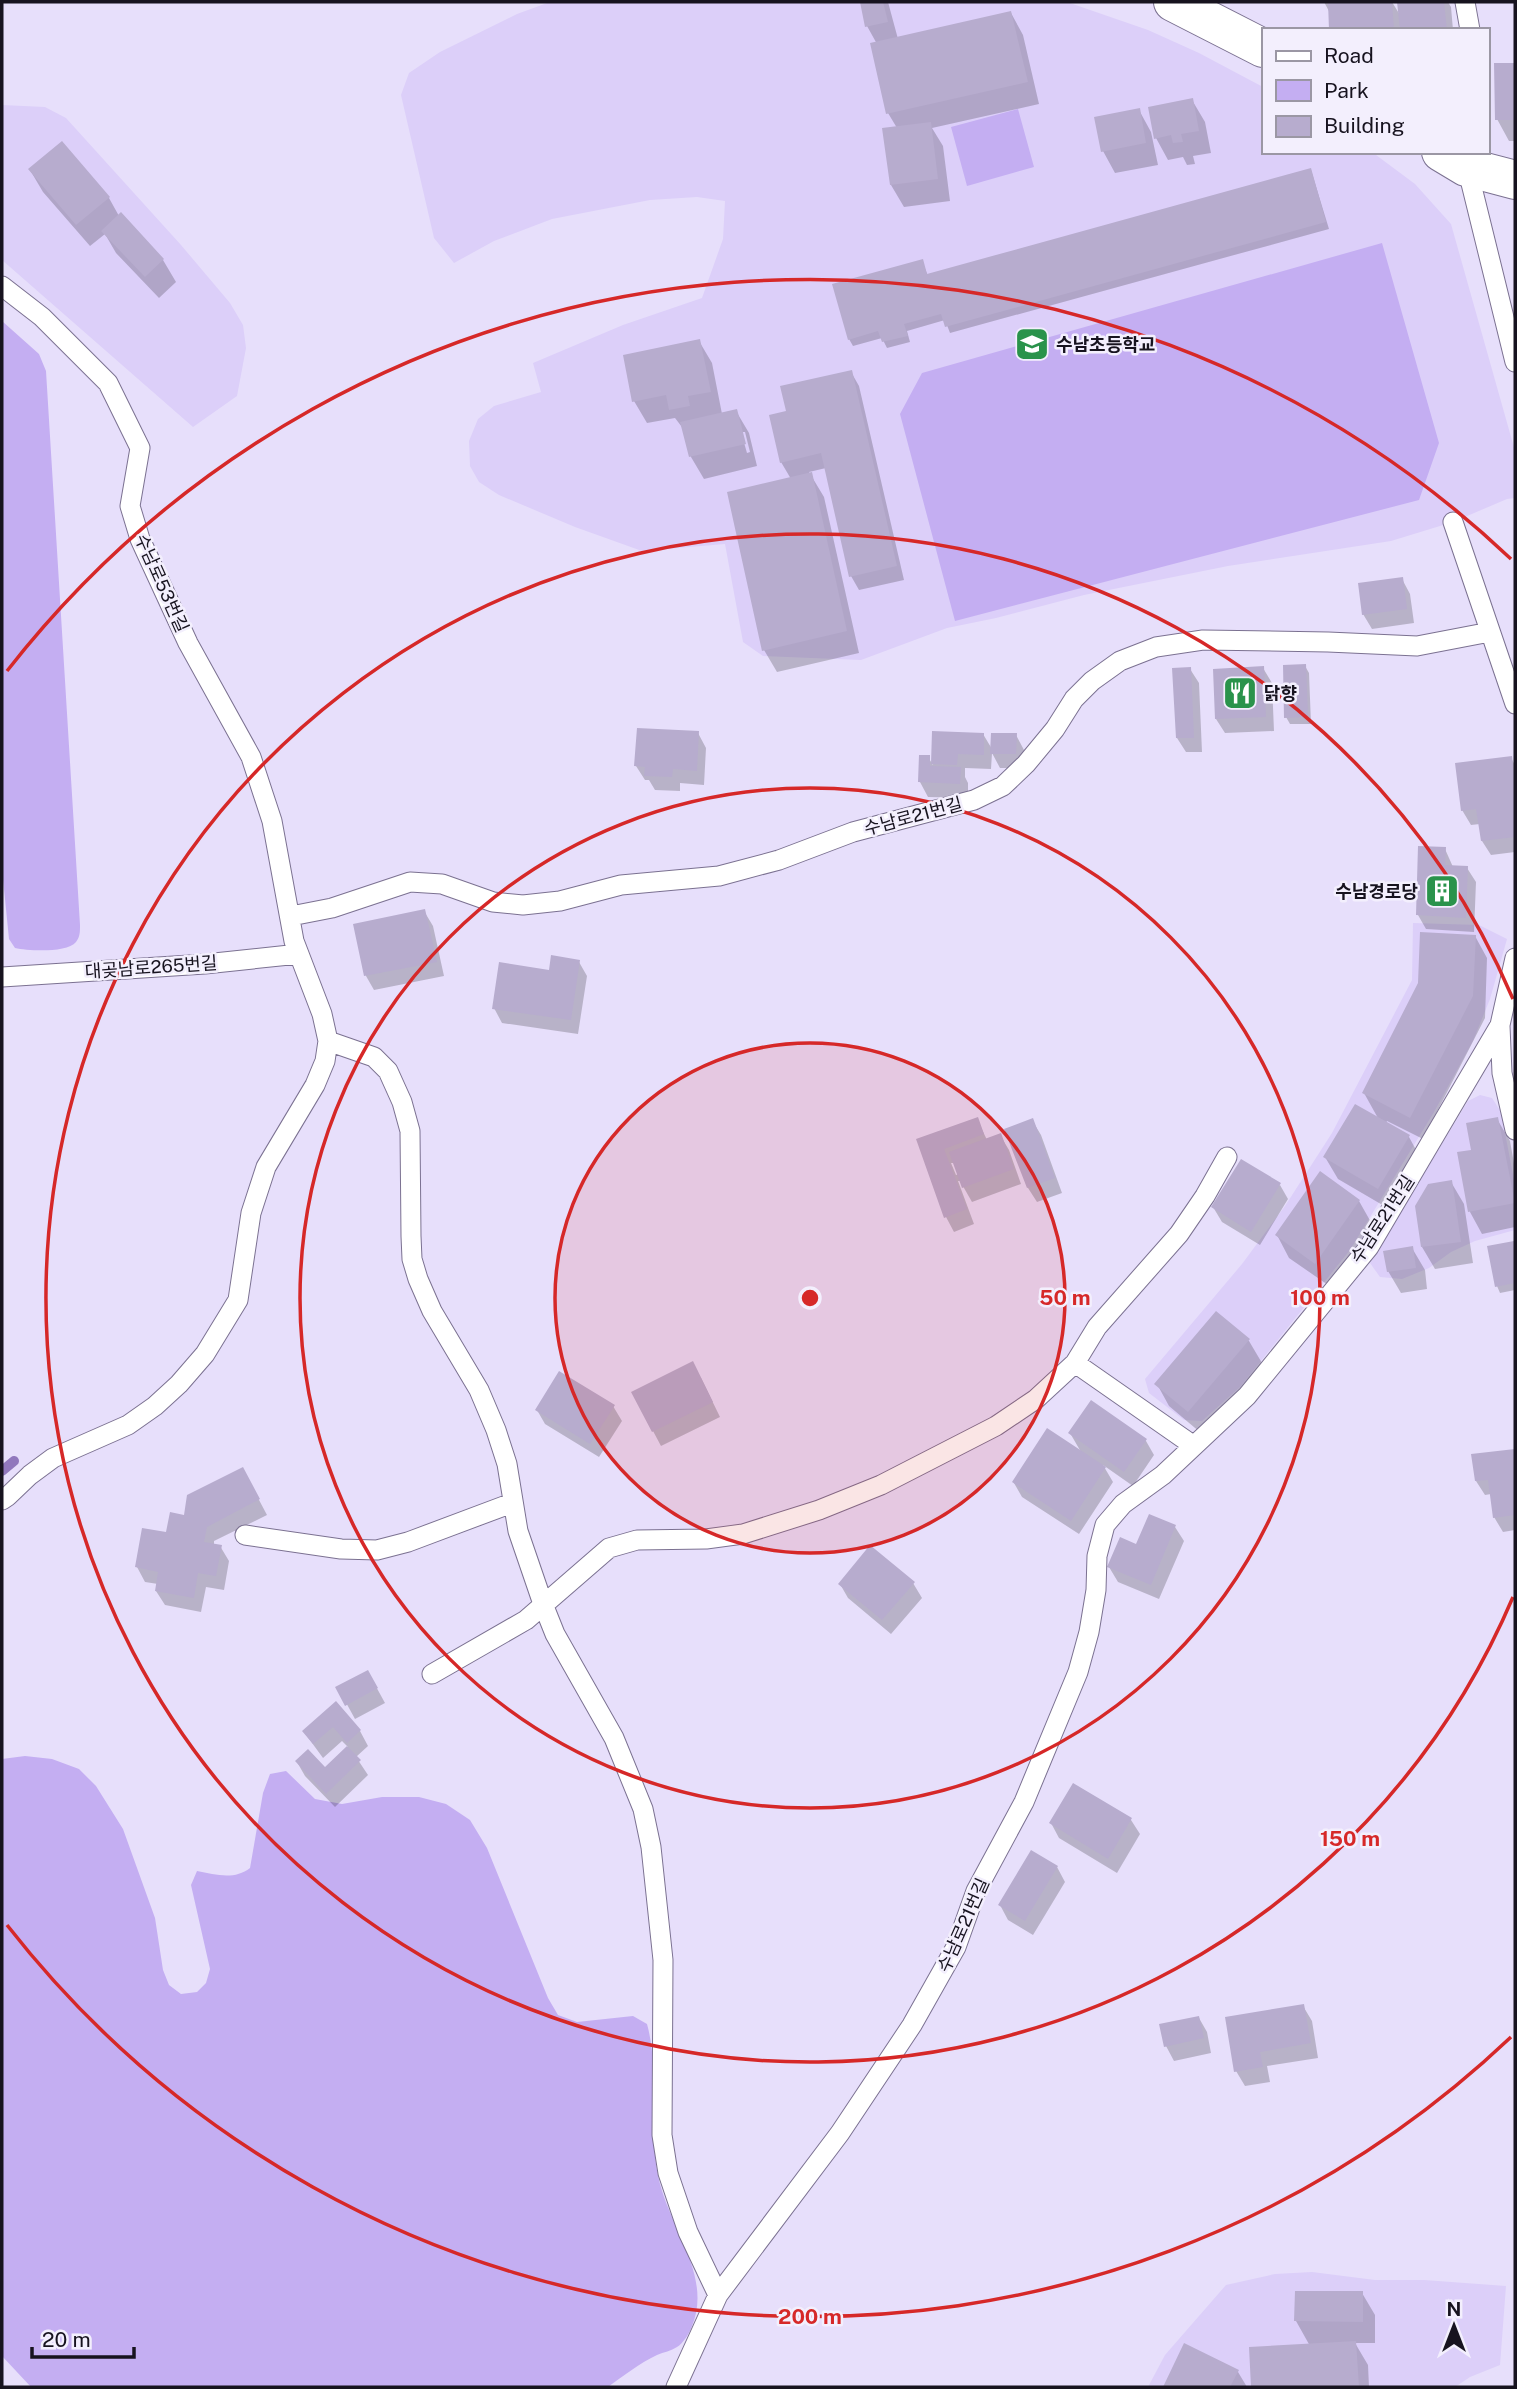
<svg xmlns="http://www.w3.org/2000/svg" width="1517" height="2389" font-family="'Public Sans','Noto Sans KR',sans-serif">
<style>
.built{fill:#dccff9}
.green{fill:#c4aef2}
.shadow{fill:#0003;fill-rule:evenodd}
.lines{fill:none;stroke-linecap:round;stroke-linejoin:round}
.stream{stroke:#9178bd;stroke-width:10}
.building{fill:#b7acce}
.lane-casing{stroke:#7b7191;stroke-width:21}
.secondary-casing{stroke:#7b7191;stroke-width:40}
.lane{stroke:#fff;stroke-width:19}
.secondary{stroke:#fff;stroke-width:38}
.ring{fill:none;stroke:#d62828;stroke-width:3.5}
.labels{text-anchor:middle;dominant-baseline:central;stroke-width:5;stroke-linejoin:round;paint-order:stroke}
.poi-label{font-size:18px;font-weight:bold;fill:#17131f;stroke:#f3effd;text-anchor:start}
.street-label{font-size:18px;fill:#17131f;stroke:#f3effd}
.centre{fill:#d62828;stroke:#f3effd;stroke-width:3.5}
.ring-label{font-size:21px;text-anchor:middle;font-weight:bold;fill:#d62828;stroke:#f3effd;stroke-width:5;stroke-linejoin:round;paint-order:stroke}
</style>
<rect width="100%" height="100%" fill="#e7dffb"/>
<path class="built" d="M 550,2 L 1067,2 L 1148,30 L 1199,53 L 1263,87 L 1263,152 L 1372,152 L 1415,184 L 1451,224 L 1515,451 L 1515,498 L 1507,499 L 1453,522 L 1391,541 L 1228,566 L 1084,595 L 996,618 L 947,628 L 861,660 L 763,656 L 743,642 L 725,544 L 642,551 L 575,527 L 499,495 L 479,482 L 470,466 L 469,441 L 478,419 L 494,406 L 541,392 L 533,363 L 623,325 L 702,298 L 723,239 L 725,201 L 697,197 L 650,200 L 552,219 L 494,241 L 454,263 L 434,238 L 401,95 L 409,73 L 440,52 L 517,14 Z
M 2,105 L 45,107 L 66,118 L 181,245 L 230,303 L 243,325 L 246,348 L 237,396 L 193,427 L 2,260 Z
M 1413,923 L 1479,925 L 1507,939 L 1490,999 L 1473,1041 L 1434,1112 L 1350,1250 L 1240,1387 L 1202,1421 L 1184,1420 L 1149,1393 L 1145,1379 L 1242,1264 L 1285,1206 L 1332,1133 L 1412,980 Z
M 1480,1095 L 1492,1098 L 1501,1112 L 1515,1185 L 1515,1230 L 1475,1241 L 1451,1252 L 1429,1268 L 1402,1279 L 1380,1277 L 1370,1263 L 1468,1101 Z
M 1312,2272 L 1375,2280 L 1424,2280 L 1506,2286 L 1500,2365 L 1470,2377 L 1455,2387 L 1148,2387 L 1165,2355 L 1226,2285 L 1275,2274 Z"/>
<path class="green" d="M 1018,109 L 1034,167 L 967,186 L 951,127 Z
M 1382,243 L 1439,443 L 1419,500 L 955,621 L 900,414 L 922,373 Z
M 2,321 L 39,354 L 46,371 L 80,925 C 80,932 80,937 76,942 C 67,953 29,951 15,948 L 9,939 L 2,869 Z
M 25,1756 L 52,1759 L 79,1769 L 96,1786 L 123,1829 L 155,1918 L 163,1970 L 169,1985 L 181,1994 L 197,1992 L 206,1983 L 210,1969 L 191,1885 L 197,1871 C 216,1875 235,1880 250,1868 L 263,1793 L 270,1774 L 286,1771 L 315,1799 L 342,1804 L 382,1797 L 419,1797 L 446,1804 L 470,1820 L 487,1848 L 548,1998 L 558,2015 L 577,2022 L 633,2016 L 647,2024 C 661,2075 646,2131 660,2184 C 672,2230 712,2278 692,2326 C 690,2332 683,2344 677,2347 C 671,2351 664,2352 657,2355 C 640,2363 623,2376 608,2387 L 31,2387 L 2,2356 L 2,1759 Z"/>
<path class="shadow" d="M 861,2 L 888,2 L 898,39 L 1011,13 L 1023,35 L 1039,104 L 932,128 L 943,146 L 950,201 L 904,207 L 891,185 L 897,128 L 888,113 L 877,44 L 867,26 Z
M 1324,2 L 1392,2 L 1400,15 L 1399,2 L 1448,2 L 1451,7 L 1453,30 L 1331,30 L 1330,13 Z
M 1496,65 L 1515,65 L 1515,141 L 1509,141 L 1497,119 Z
M 1192,100 L 1205,122 L 1211,153 L 1193,156 L 1195,164 L 1187,165 L 1183,157 L 1168,160 L 1156,138 Z
M 1139,110 L 1151,132 L 1158,165 L 1115,173 L 1103,151 Z
M 30,170 L 109,198 L 119,216 L 121,215 L 163,260 L 176,282 L 159,298 L 116,253 L 105,234 L 90,246 L 43,192 Z
M 1311,170 L 1329,229 L 950,333 L 945,320 L 907,331 L 910,342 L 887,348 L 882,338 L 853,346 L 849,339 L 922,261 L 928,276 Z
M 699,341 L 712,363 L 722,414 L 736,411 L 749,433 L 757,466 L 704,479 L 691,457 L 685,431 L 675,418 L 647,423 L 634,401 ZM 741,432 L 745,432 L 750,452 L 747,453 Z
M 851,372 L 859,386 L 904,580 L 859,590 L 851,576 L 826,468 L 809,472 L 824,497 L 859,653 L 777,672 L 764,650 L 791,479 L 781,462 Z
M 1402,579 L 1410,594 L 1414,623 L 1372,629 L 1363,614 Z
M 1305,666 L 1309,673 L 1311,724 L 1290,724 L 1286,717 Z
M 1263,668 L 1272,683 L 1274,731 L 1225,733 L 1216,719 Z
M 1190,669 L 1199,683 L 1202,752 L 1186,752 L 1177,738 Z
M 698,733 L 706,748 L 704,785 L 680,783 L 680,791 L 655,790 L 649,780 L 645,780 L 636,766 Z
M 934,733 L 983,734 L 992,749 L 1016,735 L 1024,750 L 1024,768 L 1000,768 L 992,753 L 991,769 L 965,768 L 965,777 L 968,783 L 968,798 L 928,797 L 920,782 L 928,757 L 933,765 Z
M 1511,758 L 1515,765 L 1515,852 L 1491,855 L 1482,841 L 1480,824 L 1471,825 L 1462,810 Z
M 1445,849 L 1453,867 L 1467,868 L 1476,882 L 1474,932 L 1426,929 L 1418,915 Z
M 424,911 L 433,926 L 444,976 L 374,990 L 366,976 L 355,925 Z
M 1475,936 L 1487,958 L 1485,1018 L 1423,1139 L 1387,1121 L 1386,1123 L 1409,1137 L 1421,1159 L 1391,1210 L 1338,1179 L 1325,1157 L 1379,1120 L 1364,1093 Z
M 579,962 L 587,976 L 578,1034 L 502,1023 L 494,1008 L 550,972 Z
M 977,1119 L 987,1140 L 1000,1135 L 1009,1150 L 1021,1184 L 972,1202 L 960,1181 L 958,1181 L 974,1224 L 954,1232 L 946,1217 L 918,1140 ZM 951,1163 L 955,1163 L 959,1174 L 956,1175 Z
M 1497,1119 L 1510,1141 L 1515,1169 L 1515,1227 L 1482,1234 L 1470,1212 L 1473,1151 Z
M 1032,1120 L 1041,1135 L 1062,1193 L 1037,1202 L 1028,1188 L 1006,1130 Z
M 1320,1174 L 1359,1201 L 1372,1224 L 1328,1285 L 1289,1258 L 1277,1235 Z
M 1451,1182 L 1464,1204 L 1473,1263 L 1435,1269 L 1422,1247 Z
M 1280,1185 L 1288,1199 L 1260,1245 L 1222,1222 L 1213,1207 Z
M 1513,1243 L 1515,1246 L 1515,1290 L 1500,1293 L 1497,1286 Z
M 1412,1248 L 1425,1270 L 1427,1289 L 1401,1293 L 1388,1271 Z
M 1217,1314 L 1249,1341 L 1262,1363 L 1201,1433 L 1169,1406 L 1157,1384 Z
M 701,1378 L 720,1417 L 661,1446 L 653,1431 Z
M 1092,1403 L 1146,1441 L 1154,1455 L 1133,1486 L 1103,1465 L 1113,1482 L 1079,1534 L 1022,1497 L 1014,1483 L 1081,1452 L 1070,1433 Z
M 613,1406 L 622,1421 L 599,1457 L 545,1424 L 537,1410 Z
M 1515,1450 L 1515,1530 L 1503,1532 L 1494,1517 L 1491,1494 L 1485,1495 L 1476,1481 L 1473,1456 Z
M 250,1483 L 267,1515 L 214,1541 L 214,1545 L 220,1546 L 229,1561 L 224,1590 L 206,1587 L 201,1612 L 165,1605 L 156,1591 L 158,1584 L 145,1582 L 137,1567 L 168,1534 Z
M 1150,1516 L 1175,1527 L 1184,1541 L 1159,1599 L 1118,1582 L 1109,1567 L 1137,1546 Z
M 913,1583 L 922,1598 L 891,1634 L 848,1598 L 840,1584 Z
M 368,1672 L 385,1703 L 355,1719 L 338,1688 Z
M 336,1704 L 360,1731 L 368,1746 L 356,1757 L 368,1775 L 335,1807 L 305,1776 L 297,1762 L 325,1769 L 348,1747 L 342,1741 L 323,1758 L 304,1732 Z
M 1074,1785 L 1131,1820 L 1140,1834 L 1117,1873 L 1059,1838 L 1051,1823 Z
M 1057,1867 L 1065,1882 L 1033,1935 L 1008,1920 L 1000,1905 Z
M 1303,2006 L 1312,2021 L 1318,2058 L 1267,2066 L 1270,2082 L 1245,2086 L 1236,2071 Z
M 1199,2018 L 1207,2032 L 1211,2053 L 1174,2061 L 1166,2046 Z
M 1362,2293 L 1375,2315 L 1375,2343 L 1355,2343 L 1368,2365 L 1369,2387 L 1253,2387 L 1251,2349 L 1310,2346 L 1296,2321 Z
M 1185,2346 L 1238,2372 L 1247,2387 L 1165,2387 Z"/>
<g class="lines">
<path class="stream" d="M 2,1471 L 14,1461"/>
</g>
<path class="building" d="M 860,2 L 883,2 L 888,22 L 865,27 Z
M 1328,2 L 1392,2 L 1394,30 L 1329,30 Z
M 1397,2 L 1444,2 L 1447,30 L 1400,30 Z
M 1011,11 L 1028,82 L 886,114 L 870,43 Z
M 1494,63 L 1515,63 L 1515,120 L 1495,120 Z
M 1193,98 L 1199,131 L 1181,134 L 1183,142 L 1173,143 L 1171,135 L 1154,139 L 1148,107 Z
M 1140,108 L 1146,143 L 1101,152 L 1094,117 Z
M 931,122 L 938,179 L 890,185 L 882,128 Z
M 62,141 L 110,197 L 76,225 L 28,169 Z
M 1311,168 L 1326,222 L 945,327 L 941,314 L 904,324 L 908,336 L 882,342 L 878,331 L 848,340 L 832,284 L 923,259 L 927,274 Z
M 121,212 L 164,259 L 145,277 L 101,231 Z
M 700,339 L 711,392 L 688,396 L 690,406 L 669,410 L 666,395 L 632,402 L 623,355 Z
M 852,370 L 897,566 L 849,577 L 821,453 L 780,463 L 769,415 L 786,411 L 780,386 Z
M 737,409 L 746,444 L 689,457 L 680,422 Z
M 812,472 L 847,631 L 762,651 L 727,492 Z
M 1403,577 L 1407,609 L 1362,615 L 1358,583 Z
M 1306,664 L 1308,717 L 1284,718 L 1283,665 Z
M 1264,666 L 1266,717 L 1215,719 L 1213,669 Z
M 1191,667 L 1194,738 L 1176,738 L 1172,668 Z
M 637,728 L 699,731 L 697,771 L 673,769 L 672,777 L 644,776 L 645,767 L 634,766 Z
M 932,731 L 984,733 L 984,755 L 958,754 L 957,765 L 931,764 Z
M 991,733 L 1017,733 L 1016,754 L 990,754 Z
M 919,755 L 930,755 L 930,766 L 961,767 L 960,784 L 918,782 Z
M 1512,756 L 1515,783 L 1515,837 L 1481,841 L 1476,809 L 1461,811 L 1455,763 Z
M 1418,846 L 1446,847 L 1445,865 L 1468,866 L 1466,918 L 1416,915 Z
M 425,909 L 437,962 L 364,976 L 353,924 Z
M 1420,932 L 1476,935 L 1473,996 L 1410,1118 L 1362,1093 L 1418,983 Z
M 551,955 L 580,960 L 571,1020 L 492,1009 L 499,962 L 549,970 Z
M 1355,1104 L 1410,1135 L 1378,1189 L 1323,1157 Z
M 978,1117 L 984,1134 L 944,1149 L 967,1209 L 944,1218 L 916,1139 Z
M 1498,1117 L 1515,1203 L 1468,1212 L 1457,1152 L 1471,1150 L 1466,1123 Z
M 1033,1118 L 1055,1178 L 1027,1188 L 1004,1129 Z
M 1001,1133 L 1014,1169 L 962,1188 L 949,1152 Z
M 1241,1159 L 1281,1183 L 1251,1232 L 1211,1207 Z
M 1320,1171 L 1360,1200 L 1315,1264 L 1275,1235 Z
M 1452,1180 L 1461,1242 L 1421,1247 L 1415,1206 L 1428,1184 Z
M 1514,1241 L 1515,1283 L 1495,1287 L 1487,1246 Z
M 1413,1246 L 1416,1268 L 1387,1272 L 1383,1251 Z
M 1216,1311 L 1250,1339 L 1188,1412 L 1154,1384 Z
M 693,1361 L 713,1402 L 652,1432 L 631,1392 Z
M 559,1371 L 615,1405 L 590,1444 L 535,1410 Z
M 1091,1400 L 1147,1439 L 1124,1472 L 1068,1433 Z
M 1047,1428 L 1106,1467 L 1071,1521 L 1012,1482 Z
M 1515,1449 L 1515,1515 L 1493,1518 L 1488,1480 L 1475,1481 L 1471,1454 Z
M 243,1467 L 260,1499 L 207,1527 L 204,1542 L 222,1545 L 216,1576 L 198,1573 L 194,1598 L 155,1591 L 158,1572 L 135,1567 L 142,1528 L 166,1532 L 170,1512 L 184,1515 L 187,1495 Z
M 1149,1514 L 1176,1525 L 1151,1585 L 1107,1567 L 1120,1537 L 1136,1544 Z
M 870,1545 L 915,1582 L 882,1620 L 838,1584 Z
M 368,1670 L 378,1688 L 345,1706 L 335,1687 Z
M 336,1701 L 361,1730 L 347,1743 L 333,1727 L 313,1744 L 302,1731 Z
M 347,1746 L 361,1760 L 326,1794 L 295,1761 L 308,1749 L 325,1767 Z
M 1073,1783 L 1132,1818 L 1108,1859 L 1049,1823 Z
M 1031,1850 L 1058,1866 L 1025,1921 L 998,1905 Z
M 1304,2004 L 1311,2043 L 1260,2052 L 1263,2067 L 1234,2072 L 1225,2017 Z
M 1199,2016 L 1204,2038 L 1164,2047 L 1159,2024 Z
M 1295,2291 L 1363,2291 L 1363,2322 L 1294,2321 Z
M 1356,2341 L 1359,2387 L 1251,2387 L 1249,2347 Z
M 1184,2343 L 1239,2370 L 1230,2387 L 1163,2387 Z"/>
<g class="lines">
<g class="lane-casing">
<path id="lane" d="M 1465,2 L 1470,30
M 1466,163 L 1515,362
M 2,286 L 42,317 L 108,383 L 140,448 L 130,506 L 140,539 L 188,643 L 251,757 L 272,821 L 294,941 L 322,1014 L 328,1041 L 325,1061 L 315,1085 L 266,1167 L 251,1213 L 238,1300 L 205,1354 L 179,1384 L 155,1406 L 128,1425 L 53,1458 L 30,1475 L 8,1496 L 2,1500
M 1453,522 L 1515,704
M 291,916 L 332,908 L 410,882 L 442,884 L 493,902 L 523,905 L 560,901 L 621,885 L 719,876 L 779,860 L 853,832 L 974,800 L 1003,786 L 1026,764 L 1055,729 L 1074,699 L 1092,681 L 1120,661 L 1156,647 L 1203,640 L 1328,642 L 1417,646 L 1490,632
M 2,977 L 205,964 L 299,954
M 1500,1026 L 1502,1073 L 1515,1130
M 328,1041 L 374,1057 L 388,1071 L 402,1102 L 410,1131 L 411,1236 L 412,1259 L 418,1279 L 432,1311 L 479,1390 L 496,1430 L 507,1464 L 518,1531 L 543,1604 L 555,1634 L 614,1738 L 643,1809 L 651,1847 L 663,1960 L 662,2135 L 668,2173 L 688,2232 L 718,2295
M 1075,1363 L 1097,1327 L 1179,1234 L 1205,1196 L 1227,1157
M 245,1535 L 341,1549 L 377,1550 L 408,1542 L 512,1503
M 432,1674 L 526,1620 L 609,1548 L 637,1540 L 706,1539 L 743,1534 L 819,1510 L 881,1485 L 996,1426 L 1036,1399 L 1075,1363 L 1194,1446
M 676,2387 L 718,2295 L 840,2133 L 912,2025 L 956,1947 L 976,1891 L 1024,1802 L 1078,1672 L 1089,1632 L 1096,1590 L 1097,1556 L 1105,1525 L 1123,1504 L 1163,1475 L 1247,1396 L 1369,1247 L 1500,1025 L 1515,958"/>
</g>
<g class="secondary-casing">
<path id="secondary" d="M 1173,2 L 1263,48
M 1441,152 L 1466,167 L 1515,180"/>
</g>
<use href="#lane" class="lane"/>
<use href="#secondary" class="secondary"/>
</g>
<circle cx="810" cy="1298" r="255" fill="#d62828" fill-opacity=".12"/>
<g class="ring">
<circle cx="810" cy="1298" r="255"/>
<circle cx="810" cy="1298" r="510"/>
<path d="M1513 1597A764 764 0 1 1 1513 999"/>
<path d="M1511 2037A1019 1019 0 0 1 7 1925M7 671A1019 1019 0 0 1 1511 559"/>
</g>
<defs>
<g id="school-square" transform="scale(1.75)"><rect x="-9" y="-9" width="18" height="18" rx="4" fill="#2a934b" stroke="#f3effd"/><path d="M0-5L7-2L0 1L-7-2ZM-4 1L0 2.5L4 1V4Q0 6-4 4Z" fill="#fff"/></g>
<g id="restaurant-square" transform="scale(1.75)"><rect x="-9" y="-9" width="18" height="18" rx="4" fill="#2a934b" stroke="#f3effd"/><path d="M-5-6h1v4h1v-4h1v4h1v-4h1v5L-1.5 .5V6h-2V.5L-5-1ZM5-6V6H3V1.5H1.5Q1.5-4 5-6Z" fill="#fff"/></g>
<g id="building-square" transform="scale(1.75)"><rect x="-9" y="-9" width="18" height="18" rx="4" fill="#2a934b" stroke="#f3effd"/><path d="M-4-6H4V6H1V3H-1V6H-4ZM-2.5-4.3h1.7v1.8h-1.7ZM.8-4.3h1.7v1.8H.8ZM-2.5-1h1.7V.8h-1.7ZM.8-1h1.7V.8H.8Z" fill="#fff"/></g>
</defs>
<g fill-rule="evenodd">
<use href="#school-square" x="1032" y="344"/>
<use href="#restaurant-square" x="1240" y="693"/>
<use href="#building-square" x="1442" y="891"/>
</g>
<g class="labels">
<g class="poi-label">
<text x="1056" y="344">수남초등학교</text>
<text x="1264" y="693">닭향</text>
<text x="1418" y="891" text-anchor="end">수남경로당</text>
</g>
<g class="street-label">
<text transform="translate(162 583) rotate(66)">수남로53번길</text>
<text transform="translate(913 816) rotate(-15)">수남로21번길</text>
<text transform="translate(151 967) rotate(-4)">대곶남로265번길</text>
<text transform="translate(1382 1219) rotate(-57)">수남로21번길</text>
<text transform="translate(963 1925) rotate(-66)">수남로21번길</text>
</g>
</g>
<circle cx="810" cy="1298" r="10" class="centre"/>
<g class="ring-label">
<text x="1065" y="1305">50 m</text>
<text x="1320" y="1305">100 m</text>
<text x="1350" y="1846">150 m</text>
<text x="810" y="2324">200 m</text>
</g>
<rect width="1517" height="2389" fill="none" stroke="#17131f" stroke-width="7"/>
<rect x="1262" y="28" width="228" height="126" fill="#f3effd" stroke="#9b97a4" stroke-width="2"/>
<rect x="1276" y="51" width="35" height="10" fill="#ffffff" stroke="#9b97a4" stroke-width="2"/>
<text x="1324" y="63" font-size="21" fill="#17131f">Road</text>
<rect x="1276" y="80" width="35" height="21" fill="#c4aef2" stroke="#9b97a4" stroke-width="2"/>
<text x="1324" y="98" font-size="21" fill="#17131f">Park</text>
<rect x="1276" y="116" width="35" height="21" fill="#b7acce" stroke="#9b97a4" stroke-width="2"/>
<text x="1324" y="133" font-size="21" fill="#17131f">Building</text>
<g transform="translate(1454 2326)" stroke="#f3effd" stroke-width="5" paint-order="stroke">
<path d="M0-5L12 26L0 18L-12 26Z" fill="#17131f"/>
<text y="-10" font-size="19" font-weight="bold" text-anchor="middle" fill="#17131f">N</text>
</g>
<path d="M32 2347v10h102v-10" fill="none" stroke="#17131f" stroke-width="3.5"/>
<text x="42" y="2347" font-size="21" fill="#17131f" stroke="#f3effd" stroke-width="5" paint-order="stroke">20 m</text>
</svg>
